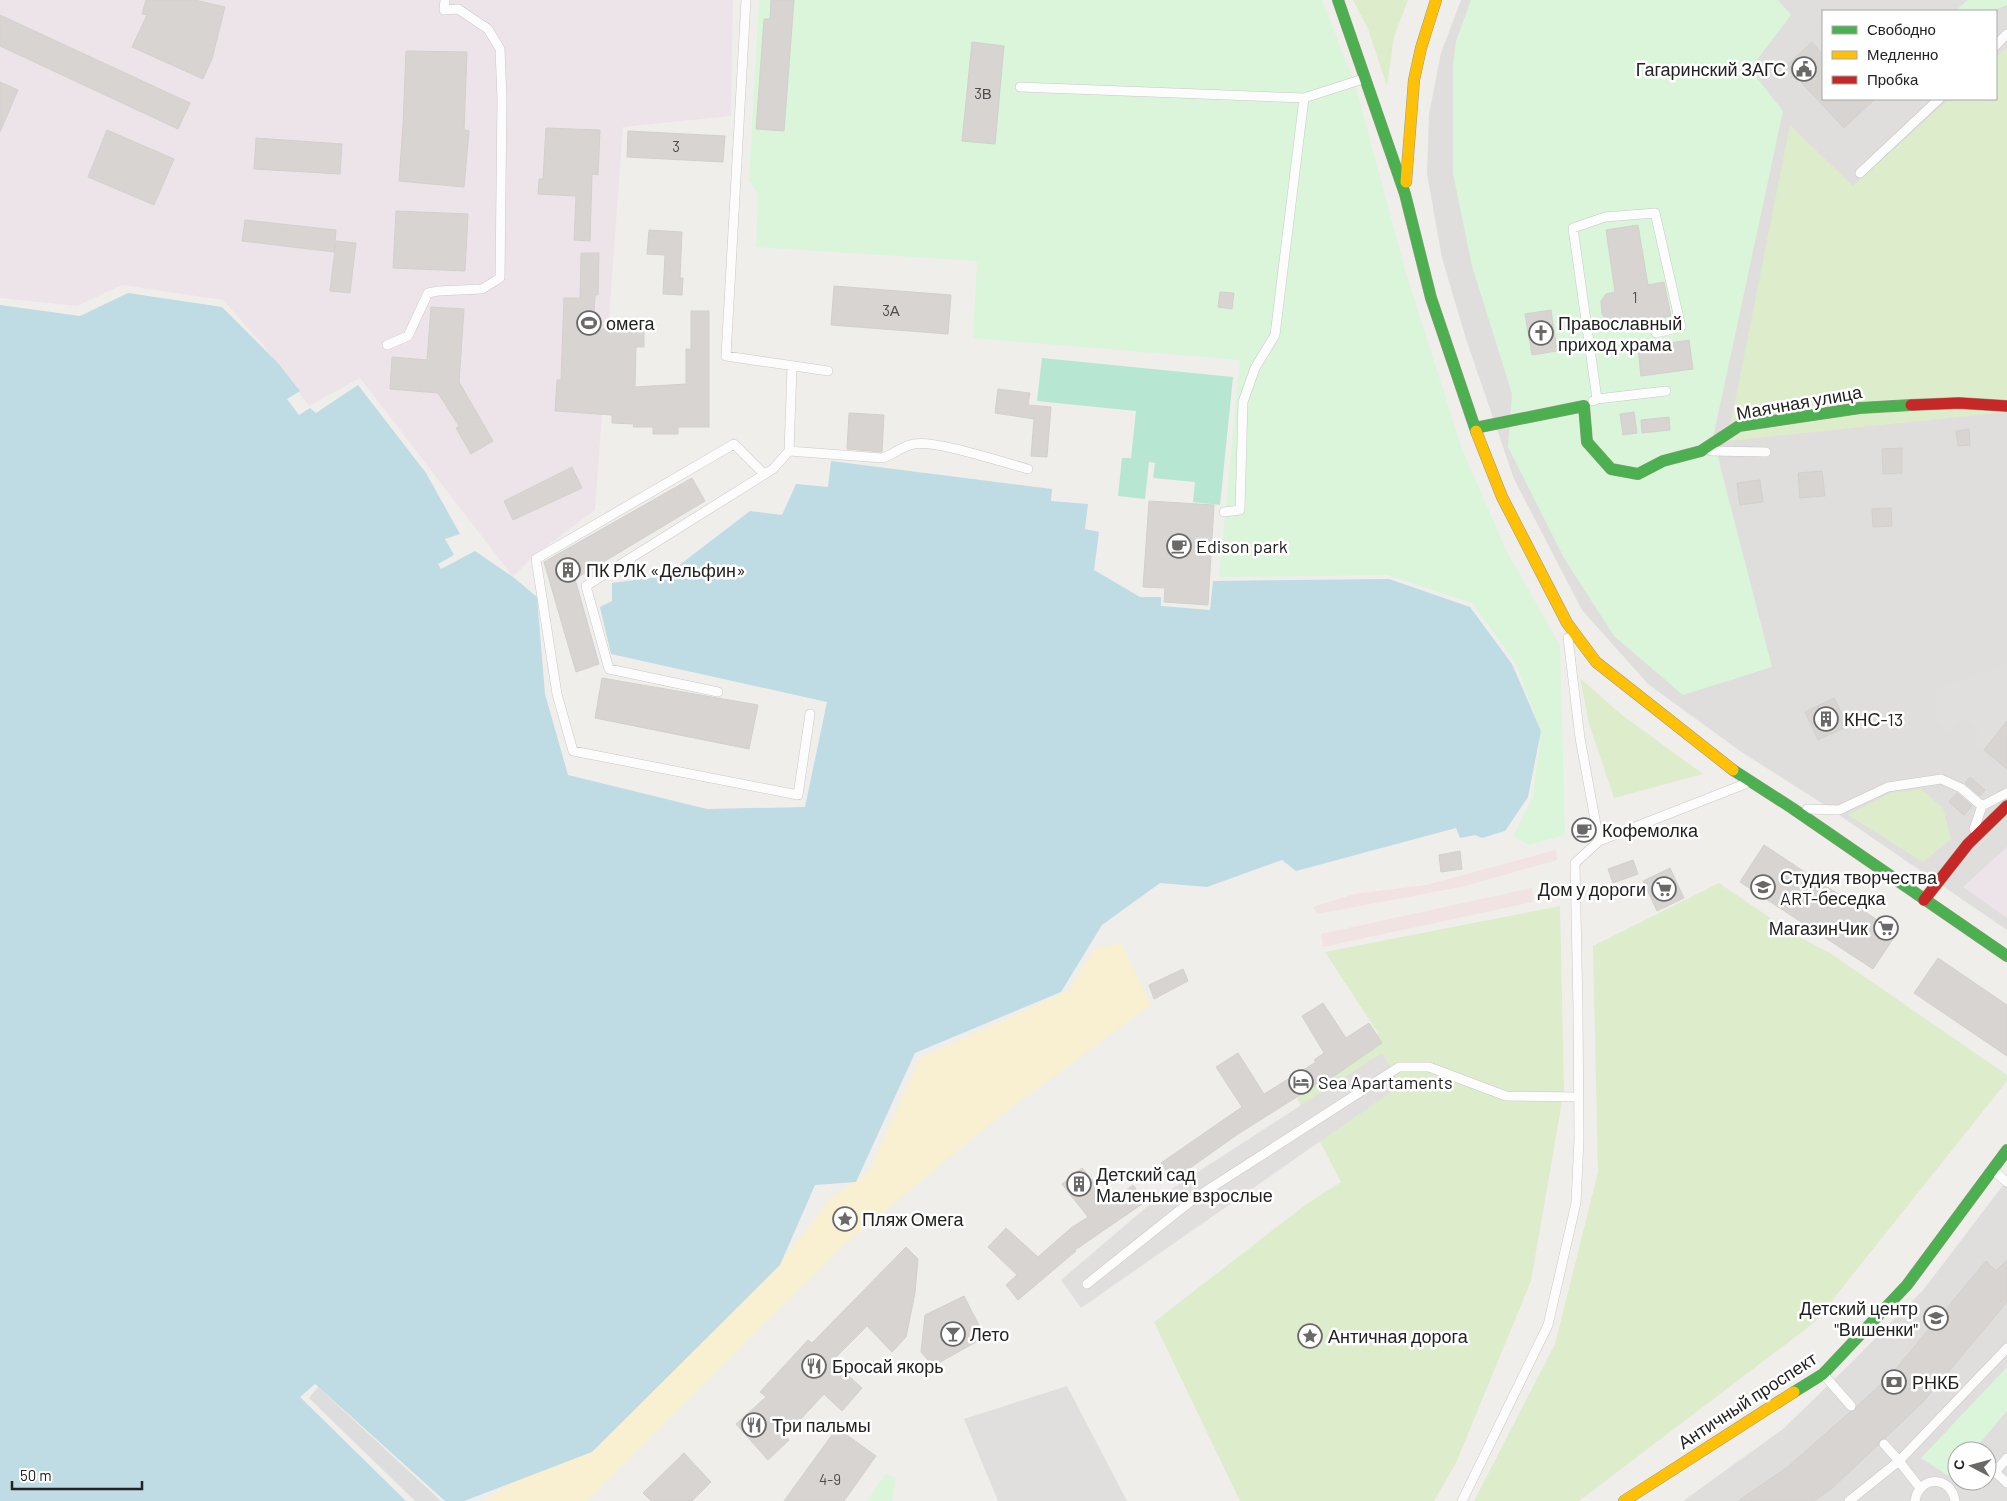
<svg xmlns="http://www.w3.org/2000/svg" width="2007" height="1501" font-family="Barlow,sans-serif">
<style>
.residential{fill:#dfdedc;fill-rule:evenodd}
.commercial{fill:#f1e3e1}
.industrial{fill:#ede4e9}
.grass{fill:#ddeccb}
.sand{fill:#f8f0d0}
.park{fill:#daf5da}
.pitch{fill:#b7e6d2}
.parking{fill:#e0dfde}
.water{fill:#bfdbe3}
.pier{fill:#dedddd}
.building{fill:#d7d4d2;stroke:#d3d0cc}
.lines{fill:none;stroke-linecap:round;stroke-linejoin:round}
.lane-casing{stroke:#c9c8c7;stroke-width:10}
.fast-casing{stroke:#999a82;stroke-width:12}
.slow-casing{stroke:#999a82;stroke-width:12}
.jam-casing{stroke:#999a82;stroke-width:12}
.lane{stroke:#fdfcfc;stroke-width:9}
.fast{stroke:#4caf50;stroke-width:11}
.slow{stroke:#ffc107;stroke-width:11}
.jam{stroke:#c62828;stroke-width:11}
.labels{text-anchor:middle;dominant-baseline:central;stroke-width:5;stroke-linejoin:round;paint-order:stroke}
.number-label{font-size:15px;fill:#4f4e4e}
.poi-label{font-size:18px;fill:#222;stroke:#fff;text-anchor:start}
.street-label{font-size:18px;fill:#222;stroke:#fff}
</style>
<rect width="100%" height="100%" fill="#f0eeeb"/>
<path class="residential" d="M 1461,0 L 2007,0 L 2007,930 L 1820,802 L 1740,751 L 1648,684 L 1582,610 L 1514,479 L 1466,339 L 1442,258 L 1427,174 L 1429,114 L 1441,53 ZM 1823,11 L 1996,11 L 1996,99 L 1823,99 Z
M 2007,1180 L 2007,1501 L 1683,1501 L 1783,1429 L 1849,1365 L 1924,1289 ZM 1957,1451 L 1987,1451 L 1987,1481 L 1957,1481 Z"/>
<path class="commercial" d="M 1556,850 L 1557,860 L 1461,887 L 1317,914 L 1313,907 L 1354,894 L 1426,885 Z
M 1532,888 L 1533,902 L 1323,947 L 1321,934 Z"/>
<path class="industrial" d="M 0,0 L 733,0 L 731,116 L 623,127 L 595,510 L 534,556 L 513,577 L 360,378 L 309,406 L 263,345 L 223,300 L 122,285 L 77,306 L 0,298 Z
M 2007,847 L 2007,918 L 1963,887 Z"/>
<path class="grass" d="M 1353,0 L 1408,0 L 1394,37 L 1387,86 L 1368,29 Z
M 2007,47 L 2007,412 L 1727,441 L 1790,125 L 1853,186 L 1949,99 L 1996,99 L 1996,57 Z
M 1580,678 L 1622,715 L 1703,774 L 1614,798 L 1589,724 Z
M 1921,789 L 1943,808 L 1951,839 L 1923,862 L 1848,815 L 1890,793 Z
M 1719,883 L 1797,936 L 1830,953 L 2007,1075 L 2007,1081 L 1815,1322 L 1579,1501 L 1474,1501 L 1555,1344 L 1598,1172 L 1593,946 Z
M 1560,906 L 1564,1090 L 1531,1281 L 1456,1463 L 1434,1501 L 1240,1501 L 1154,1322 L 1308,1203 L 1341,1182 L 1297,1098 L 1378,1033 L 1325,952 Z"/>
<path class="sand" d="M 1121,943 L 1151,1005 L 995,1120 L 848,1241 L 587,1501 L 483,1501 L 567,1449 L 772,1273 L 833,1196 L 869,1172 L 920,1058 L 1068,991 L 1095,949 Z"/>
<path class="park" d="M 759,0 L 1322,0 L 1355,84 L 1406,273 L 1462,449 L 1507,552 L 1560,645 L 1565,835 L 1529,845 L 1513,836 L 1533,797 L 1541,731 L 1515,662 L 1472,603 L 1388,575 L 1219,577 L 1240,360 L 973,338 L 977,261 L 756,247 L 758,194 L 749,181 Z
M 1471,0 L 1778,0 L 1791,15 L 1750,69 L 1783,111 L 1713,438 L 1772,667 L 1683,695 L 1614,636 L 1564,558 L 1508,447 L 1512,394 L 1472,266 L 1453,173 L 1453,65 L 1456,41 Z
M 1968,0 L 2007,0 L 2007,5 L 1992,11 L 1955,11 Z
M 2007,1367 L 2007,1411 L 1973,1451 L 1957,1451 L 1957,1469 L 1950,1477 L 1921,1458 Z
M 885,1474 L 896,1478 L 892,1501 L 867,1501 Z"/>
<path class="pitch" d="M 1042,358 L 1233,377 L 1220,505 L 1193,502 L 1195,482 L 1153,478 L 1155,463 L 1149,462 L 1145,499 L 1118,496 L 1122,458 L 1131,458 L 1136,411 L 1037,401 Z"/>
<path class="parking" d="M 2007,663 L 2007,769 L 1973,740 L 1980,733 L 1964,718 L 1950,732 L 1936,719 L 1936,690 Z
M 1382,1053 L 1401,1085 L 1081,1308 L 1061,1280 L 1156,1199 Z
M 1067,1386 L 1127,1501 L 998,1501 L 964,1419 Z"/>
<path class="water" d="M 128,293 L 222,307 L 278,363 L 300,391 L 287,399 L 299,415 L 310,408 L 316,413 L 358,385 L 426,473 L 460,534 L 445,539 L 454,555 L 438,564 L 441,569 L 475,551 L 513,577 L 537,597 L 545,694 L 568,775 L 707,809 L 805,807 L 827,702 L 611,654 L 600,607 L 612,601 L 612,583 L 665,576 L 750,511 L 782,515 L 796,484 L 828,487 L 831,461 L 1052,489 L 1051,501 L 1088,504 L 1085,529 L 1099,532 L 1094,570 L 1140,597 L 1161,597 L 1161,606 L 1210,610 L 1213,581 L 1389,579 L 1470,607 L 1512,664 L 1541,731 L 1528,797 L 1505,831 L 1482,838 L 1475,835 L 1460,838 L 1456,828 L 1296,871 L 1282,860 L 1207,887 L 1160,883 L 1102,925 L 1061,992 L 915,1053 L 856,1182 L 815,1185 L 780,1265 L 592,1452 L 464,1501 L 445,1501 L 315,1384 L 300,1397 L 406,1501 L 0,1501 L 0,305 L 80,316 Z"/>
<path class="pier" d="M 318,1387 L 441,1501 L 415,1501 L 309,1398 Z"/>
<path class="building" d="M 146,0 L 195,0 L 225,7 L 212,59 L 203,79 L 132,47 L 147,15 L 142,14 Z
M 771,0 L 794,0 L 784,131 L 756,129 L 764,19 L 770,19 Z
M 0,15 L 190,103 L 178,129 L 0,46 Z
M 972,42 L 1004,46 L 995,144 L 962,141 Z
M 1812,42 L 1823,55 L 1823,99 L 1875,99 L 1844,128 L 1786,66 Z
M 406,51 L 467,52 L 464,130 L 469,131 L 464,187 L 399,181 L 403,125 Z
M 0,82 L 18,90 L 0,132 Z
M 546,128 L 600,130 L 598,175 L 592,174 L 590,241 L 574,240 L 576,196 L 538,194 L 539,179 L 543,179 Z
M 107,130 L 174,159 L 154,205 L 88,177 Z
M 628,131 L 725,136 L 723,162 L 627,157 Z
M 256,138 L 342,144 L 340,174 L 254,169 Z
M 396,211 L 468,214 L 465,271 L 393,268 Z
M 245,220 L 336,230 L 334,252 L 242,241 Z
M 1638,225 L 1648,285 L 1664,282 L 1671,316 L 1623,326 L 1608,323 L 1602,314 L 1601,301 L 1606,294 L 1615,292 L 1606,230 Z
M 649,230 L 682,232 L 680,278 L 683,278 L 682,295 L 663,294 L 665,255 L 647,254 Z
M 336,241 L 356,243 L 350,293 L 330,291 Z
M 581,253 L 599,253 L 598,295 L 595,295 L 593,329 L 644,329 L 644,347 L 636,347 L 635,387 L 686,384 L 686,349 L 691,349 L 691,311 L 709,311 L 709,427 L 678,427 L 678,434 L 653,434 L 653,427 L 633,427 L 634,424 L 612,423 L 612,415 L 555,411 L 557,380 L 561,380 L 564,298 L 580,298 Z
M 834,286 L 951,295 L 948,334 L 831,325 Z
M 1220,292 L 1234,293 L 1232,309 L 1218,307 Z
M 431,307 L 464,309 L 459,382 L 493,441 L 471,454 L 456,428 L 459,426 L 438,393 L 390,389 L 392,357 L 427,360 Z
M 1551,310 L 1557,351 L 1532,355 L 1525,314 Z
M 1689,340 L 1693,369 L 1641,376 L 1638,348 Z
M 998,389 L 1030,393 L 1028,405 L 1051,407 L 1047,457 L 1031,456 L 1034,419 L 995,413 Z
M 1634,412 L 1637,433 L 1623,435 L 1620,414 Z
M 849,413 L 884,415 L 882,452 L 847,449 Z
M 1669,417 L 1670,430 L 1642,433 L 1641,420 Z
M 1969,429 L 1970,445 L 1958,446 L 1956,431 Z
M 1902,448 L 1902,473 L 1883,474 L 1882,449 Z
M 572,467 L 582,488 L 513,520 L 504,501 Z
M 1822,471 L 1825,496 L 1800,498 L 1798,473 Z
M 692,478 L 705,501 L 575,579 L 599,664 L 576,672 L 544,562 Z
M 1760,480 L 1763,502 L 1740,505 L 1737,483 Z
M 1149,501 L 1214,505 L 1208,605 L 1164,602 L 1165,588 L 1143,587 Z
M 1891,508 L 1892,526 L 1873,527 L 1872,509 Z
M 602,678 L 758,705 L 749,749 L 595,718 Z
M 1834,698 L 1848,726 L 1818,740 L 1805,712 Z
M 2007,721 L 2007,769 L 1984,750 Z
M 1970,777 L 1985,790 L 1980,796 L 1965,783 Z
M 1957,793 L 1972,806 L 1964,815 L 1949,802 Z
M 1764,845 L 1897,933 L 1873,969 L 1740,882 Z
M 1460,851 L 1462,869 L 1441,872 L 1439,855 Z
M 1633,860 L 1638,874 L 1613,883 L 1608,869 Z
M 1670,868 L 1684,898 L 1657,911 L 1643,881 Z
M 1938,958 L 2007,1005 L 2007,1056 L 1914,993 Z
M 1183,969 L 1188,981 L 1154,999 L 1149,985 Z
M 1323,1003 L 1346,1038 L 1369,1023 L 1382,1043 L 1328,1080 L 1327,1078 L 1238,1134 L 1173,1180 L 1161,1163 L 1242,1107 L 1216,1067 L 1238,1053 L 1264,1094 L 1316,1062 L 1314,1060 L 1324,1053 L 1302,1016 Z
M 1082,1168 L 1110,1202 L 1133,1185 L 1145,1202 L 1075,1250 L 1076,1251 L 1018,1300 L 1006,1285 L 1017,1275 L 988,1247 L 1006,1228 L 1038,1257 L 1071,1228 L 1088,1217 L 1062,1184 Z
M 906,1247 L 918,1259 L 915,1293 L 906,1337 L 892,1352 L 867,1326 L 832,1361 L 862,1388 L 842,1411 L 824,1394 L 785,1436 L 789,1440 L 768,1460 L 736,1424 L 766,1397 L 760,1392 L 808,1340 L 812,1343 Z
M 2007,1260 L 2007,1302 L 1923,1402 L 1885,1438 L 1880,1440 L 1878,1445 L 1831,1489 L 1814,1501 L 1738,1501 L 1789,1466 L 1850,1412 L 1855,1410 L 1857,1406 L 1889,1377 L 1986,1261 L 1996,1271 Z
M 964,1296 L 985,1337 L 933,1366 L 921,1352 L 925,1315 Z
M 837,1428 L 876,1456 L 844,1501 L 784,1501 Z
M 684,1453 L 711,1482 L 692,1501 L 651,1501 L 643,1493 Z"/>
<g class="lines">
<g class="lane-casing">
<path id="lane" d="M 746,0 L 726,356 L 828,371
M 1996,45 L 2007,34
M 1020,87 L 1304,98
M 1860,173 L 1939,99
M 387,345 L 408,336 L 428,293 L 438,291 L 482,289 L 500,278 L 502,99 L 500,49 L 488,29 L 458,9 L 444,10 L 445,0
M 1597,399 L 1573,228 L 1605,217 L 1655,213 L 1681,327 L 1656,333
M 1593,401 L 1597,399 L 1666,391
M 789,451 L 882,458 C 893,455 902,446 914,444 C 937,440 1002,462 1028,469
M 1711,451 L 1766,452
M 764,474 L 734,444 L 536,559 L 557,694 L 573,751 L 798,795 L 810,714
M 1224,512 L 1240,510 L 1243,402 L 1255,368 L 1275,335 L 1304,98 L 1363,79
M 718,692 L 609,669 L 586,586 L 773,469 L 789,451 L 792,367
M 1807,809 L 1839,810 L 1888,787 L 1941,779 L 1961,788 L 1982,806 L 2007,793
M 1974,829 L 1982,806
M 1599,841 L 1745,784
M 1994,1171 L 2007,1182
M 1087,1284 L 1195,1198 L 1399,1067 L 1429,1067 L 1506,1096 L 1578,1097
M 1823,1374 L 1851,1406
M 1884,1444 L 1899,1461 L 2007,1348
M 2007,1458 L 1995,1472 L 2007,1483
M 1462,1501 L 1548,1325 L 1576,1203 L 1579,1139 L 1578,1009 L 1575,863 L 1599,841 L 1580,738 L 1568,638
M 1849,1501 L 1899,1461 L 1920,1488
M 1915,1501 C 1919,1475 1951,1475 1955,1501"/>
</g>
<g class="fast-casing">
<path id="fast" d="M 1338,0 L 1405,194 L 1431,298 L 1476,431
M 1475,428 L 1584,406 L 1587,442 L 1611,469 L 1638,474 L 1663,461 L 1701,451 L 1739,426 L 1860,408 L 1911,405
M 1733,770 L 1792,808 L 2007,956
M 1794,1392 L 1823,1374 L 1907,1285 L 2007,1150"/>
</g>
<g class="slow-casing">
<path id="slow" d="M 1406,182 L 1414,80 L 1421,48 L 1436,0
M 1476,431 L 1502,497 L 1567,623 L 1596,662 L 1733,770
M 1624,1501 L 1794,1392"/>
</g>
<g class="jam-casing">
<path id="jam" d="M 1911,405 L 1959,403 L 2007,406
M 1924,900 L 1968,844 L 2007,806"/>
</g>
<use href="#lane" class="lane"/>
<use href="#fast" class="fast"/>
<use href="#slow" class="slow"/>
<use href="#jam" class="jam"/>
</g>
<defs>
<g id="civic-ring" transform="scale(1.25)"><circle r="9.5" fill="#fff" stroke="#6a6968" stroke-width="1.5"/><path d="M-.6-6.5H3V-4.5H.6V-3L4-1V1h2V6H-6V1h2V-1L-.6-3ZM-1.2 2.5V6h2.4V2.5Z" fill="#6a6968"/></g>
<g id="stadium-ring" transform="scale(1.25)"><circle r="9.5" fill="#fff" stroke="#6a6968" stroke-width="1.5"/><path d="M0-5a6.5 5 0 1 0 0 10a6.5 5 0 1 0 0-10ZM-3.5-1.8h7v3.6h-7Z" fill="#6a6968"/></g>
<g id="church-ring" transform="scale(1.25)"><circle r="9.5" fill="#fff" stroke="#6a6968" stroke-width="1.5"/><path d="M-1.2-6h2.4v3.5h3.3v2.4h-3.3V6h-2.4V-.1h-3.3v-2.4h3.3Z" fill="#6a6968"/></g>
<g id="cafe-ring" transform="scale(1.25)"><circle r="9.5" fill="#fff" stroke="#6a6968" stroke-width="1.5"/><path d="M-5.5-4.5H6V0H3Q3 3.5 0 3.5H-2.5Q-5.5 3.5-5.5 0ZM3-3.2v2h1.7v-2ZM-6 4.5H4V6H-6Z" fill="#6a6968"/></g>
<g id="building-ring" transform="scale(1.25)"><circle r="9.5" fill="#fff" stroke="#6a6968" stroke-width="1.5"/><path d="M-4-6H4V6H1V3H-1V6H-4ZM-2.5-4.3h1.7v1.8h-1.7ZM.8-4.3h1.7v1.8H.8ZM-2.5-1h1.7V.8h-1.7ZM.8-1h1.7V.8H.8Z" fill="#6a6968"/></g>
<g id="school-ring" transform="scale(1.25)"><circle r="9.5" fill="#fff" stroke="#6a6968" stroke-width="1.5"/><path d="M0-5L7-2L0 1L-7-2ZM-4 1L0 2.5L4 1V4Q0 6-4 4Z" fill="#6a6968"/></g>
<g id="supermarket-ring" transform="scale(1.25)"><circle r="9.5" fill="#fff" stroke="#6a6968" stroke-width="1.5"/><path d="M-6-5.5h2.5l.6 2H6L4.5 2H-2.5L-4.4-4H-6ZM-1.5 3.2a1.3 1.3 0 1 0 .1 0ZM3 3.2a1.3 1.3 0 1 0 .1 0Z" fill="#6a6968"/></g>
<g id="hotel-ring" transform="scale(1.25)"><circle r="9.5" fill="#fff" stroke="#6a6968" stroke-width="1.5"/><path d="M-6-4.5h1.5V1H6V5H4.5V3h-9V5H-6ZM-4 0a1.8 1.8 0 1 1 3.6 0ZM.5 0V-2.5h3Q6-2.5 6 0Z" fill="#6a6968"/></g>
<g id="sight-ring" transform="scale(1.25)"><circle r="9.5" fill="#fff" stroke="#6a6968" stroke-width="1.5"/><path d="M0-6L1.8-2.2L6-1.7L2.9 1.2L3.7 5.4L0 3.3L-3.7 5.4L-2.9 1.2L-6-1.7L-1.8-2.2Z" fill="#6a6968"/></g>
<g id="bar-ring" transform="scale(1.25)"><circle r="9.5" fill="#fff" stroke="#6a6968" stroke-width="1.5"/><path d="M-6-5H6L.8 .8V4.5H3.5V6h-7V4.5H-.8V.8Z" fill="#6a6968"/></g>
<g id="restaurant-ring" transform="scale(1.25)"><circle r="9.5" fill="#fff" stroke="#6a6968" stroke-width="1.5"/><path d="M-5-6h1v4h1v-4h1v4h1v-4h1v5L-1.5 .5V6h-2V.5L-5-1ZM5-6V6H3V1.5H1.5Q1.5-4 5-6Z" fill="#6a6968"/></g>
<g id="bank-ring" transform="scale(1.25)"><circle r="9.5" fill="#fff" stroke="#6a6968" stroke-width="1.5"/><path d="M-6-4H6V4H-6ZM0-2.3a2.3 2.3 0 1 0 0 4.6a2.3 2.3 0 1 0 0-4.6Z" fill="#6a6968"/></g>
</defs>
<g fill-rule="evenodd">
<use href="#civic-ring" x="1804" y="69"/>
<use href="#stadium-ring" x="589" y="323"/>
<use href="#church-ring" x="1541" y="333"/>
<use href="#cafe-ring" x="1179" y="546"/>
<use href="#building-ring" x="568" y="570"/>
<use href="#building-ring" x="1826" y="719"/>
<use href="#cafe-ring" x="1584" y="830"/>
<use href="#school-ring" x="1763" y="887"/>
<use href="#supermarket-ring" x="1664" y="889"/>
<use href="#supermarket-ring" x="1886" y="928"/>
<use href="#hotel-ring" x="1301" y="1082"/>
<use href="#building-ring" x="1079" y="1184"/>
<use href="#sight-ring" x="845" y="1219"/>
<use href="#school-ring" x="1936" y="1318"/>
<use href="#bar-ring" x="953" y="1334"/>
<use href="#sight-ring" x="1310" y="1336"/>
<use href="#restaurant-ring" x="814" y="1366"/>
<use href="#bank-ring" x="1894" y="1382"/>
<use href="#restaurant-ring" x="754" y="1425"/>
</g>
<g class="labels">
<g class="number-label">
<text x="983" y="93">3В</text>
<text x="676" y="146">3</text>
<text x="1635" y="297">1</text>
<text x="891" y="310">3А</text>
<text x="830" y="1479">4-9</text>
</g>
<g class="poi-label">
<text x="1786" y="69" text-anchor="end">Гагаринский ЗАГС</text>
<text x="606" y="323">омега</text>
<text x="1558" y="323">Православный<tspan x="1558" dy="21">приход храма</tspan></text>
<text x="1196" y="546">Edison park</text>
<text x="586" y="570">ПК РЛК «Дельфин»</text>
<text x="1844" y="719">КНС-13</text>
<text x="1602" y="830">Кофемолка</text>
<text x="1780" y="877">Студия творчества<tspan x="1780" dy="21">ART-беседка</tspan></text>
<text x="1646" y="889" text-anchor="end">Дом у дороги</text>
<text x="1868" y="928" text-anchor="end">МагазинЧик</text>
<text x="1318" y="1082">Sea Apartaments</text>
<text x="1096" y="1174">Детский сад<tspan x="1096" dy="21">Маленькие взрослые</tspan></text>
<text x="862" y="1219">Пляж Омега</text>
<text x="1918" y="1308" text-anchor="end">Детский центр<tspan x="1918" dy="21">"Вишенки"</tspan></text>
<text x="970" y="1334">Лето</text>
<text x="1328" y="1336">Античная дорога</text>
<text x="832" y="1366">Бросай якорь</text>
<text x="1912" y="1382">РНКБ</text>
<text x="772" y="1425">Три пальмы</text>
</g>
<g class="street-label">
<text transform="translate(1799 402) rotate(-10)">Маячная улица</text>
<text transform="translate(1747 1400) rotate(-33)">Античный проспект</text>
</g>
</g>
<rect x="1822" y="10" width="175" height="90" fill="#ffffff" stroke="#a7a7a7"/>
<rect x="1832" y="26" width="25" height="8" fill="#4caf50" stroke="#a7a7a7"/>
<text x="1867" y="35" font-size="15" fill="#222222">Свободно</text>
<rect x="1832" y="51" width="25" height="8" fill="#ffc107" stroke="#a7a7a7"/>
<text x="1867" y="60" font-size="15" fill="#222222">Медленно</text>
<rect x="1832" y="76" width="25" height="8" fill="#c62828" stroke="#a7a7a7"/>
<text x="1867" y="85" font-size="15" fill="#222222">Пробка</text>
<g transform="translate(1972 1466) rotate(276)"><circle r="24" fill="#ffffff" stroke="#a7a7a7"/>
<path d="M0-4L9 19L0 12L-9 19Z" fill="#6a6968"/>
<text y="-8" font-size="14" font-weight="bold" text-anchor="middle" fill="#222222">С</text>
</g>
<path d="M12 1481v8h130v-8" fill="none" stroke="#222222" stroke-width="2.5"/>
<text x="20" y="1481" font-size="15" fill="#222222" stroke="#ffffff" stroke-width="4" paint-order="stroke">50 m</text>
</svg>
